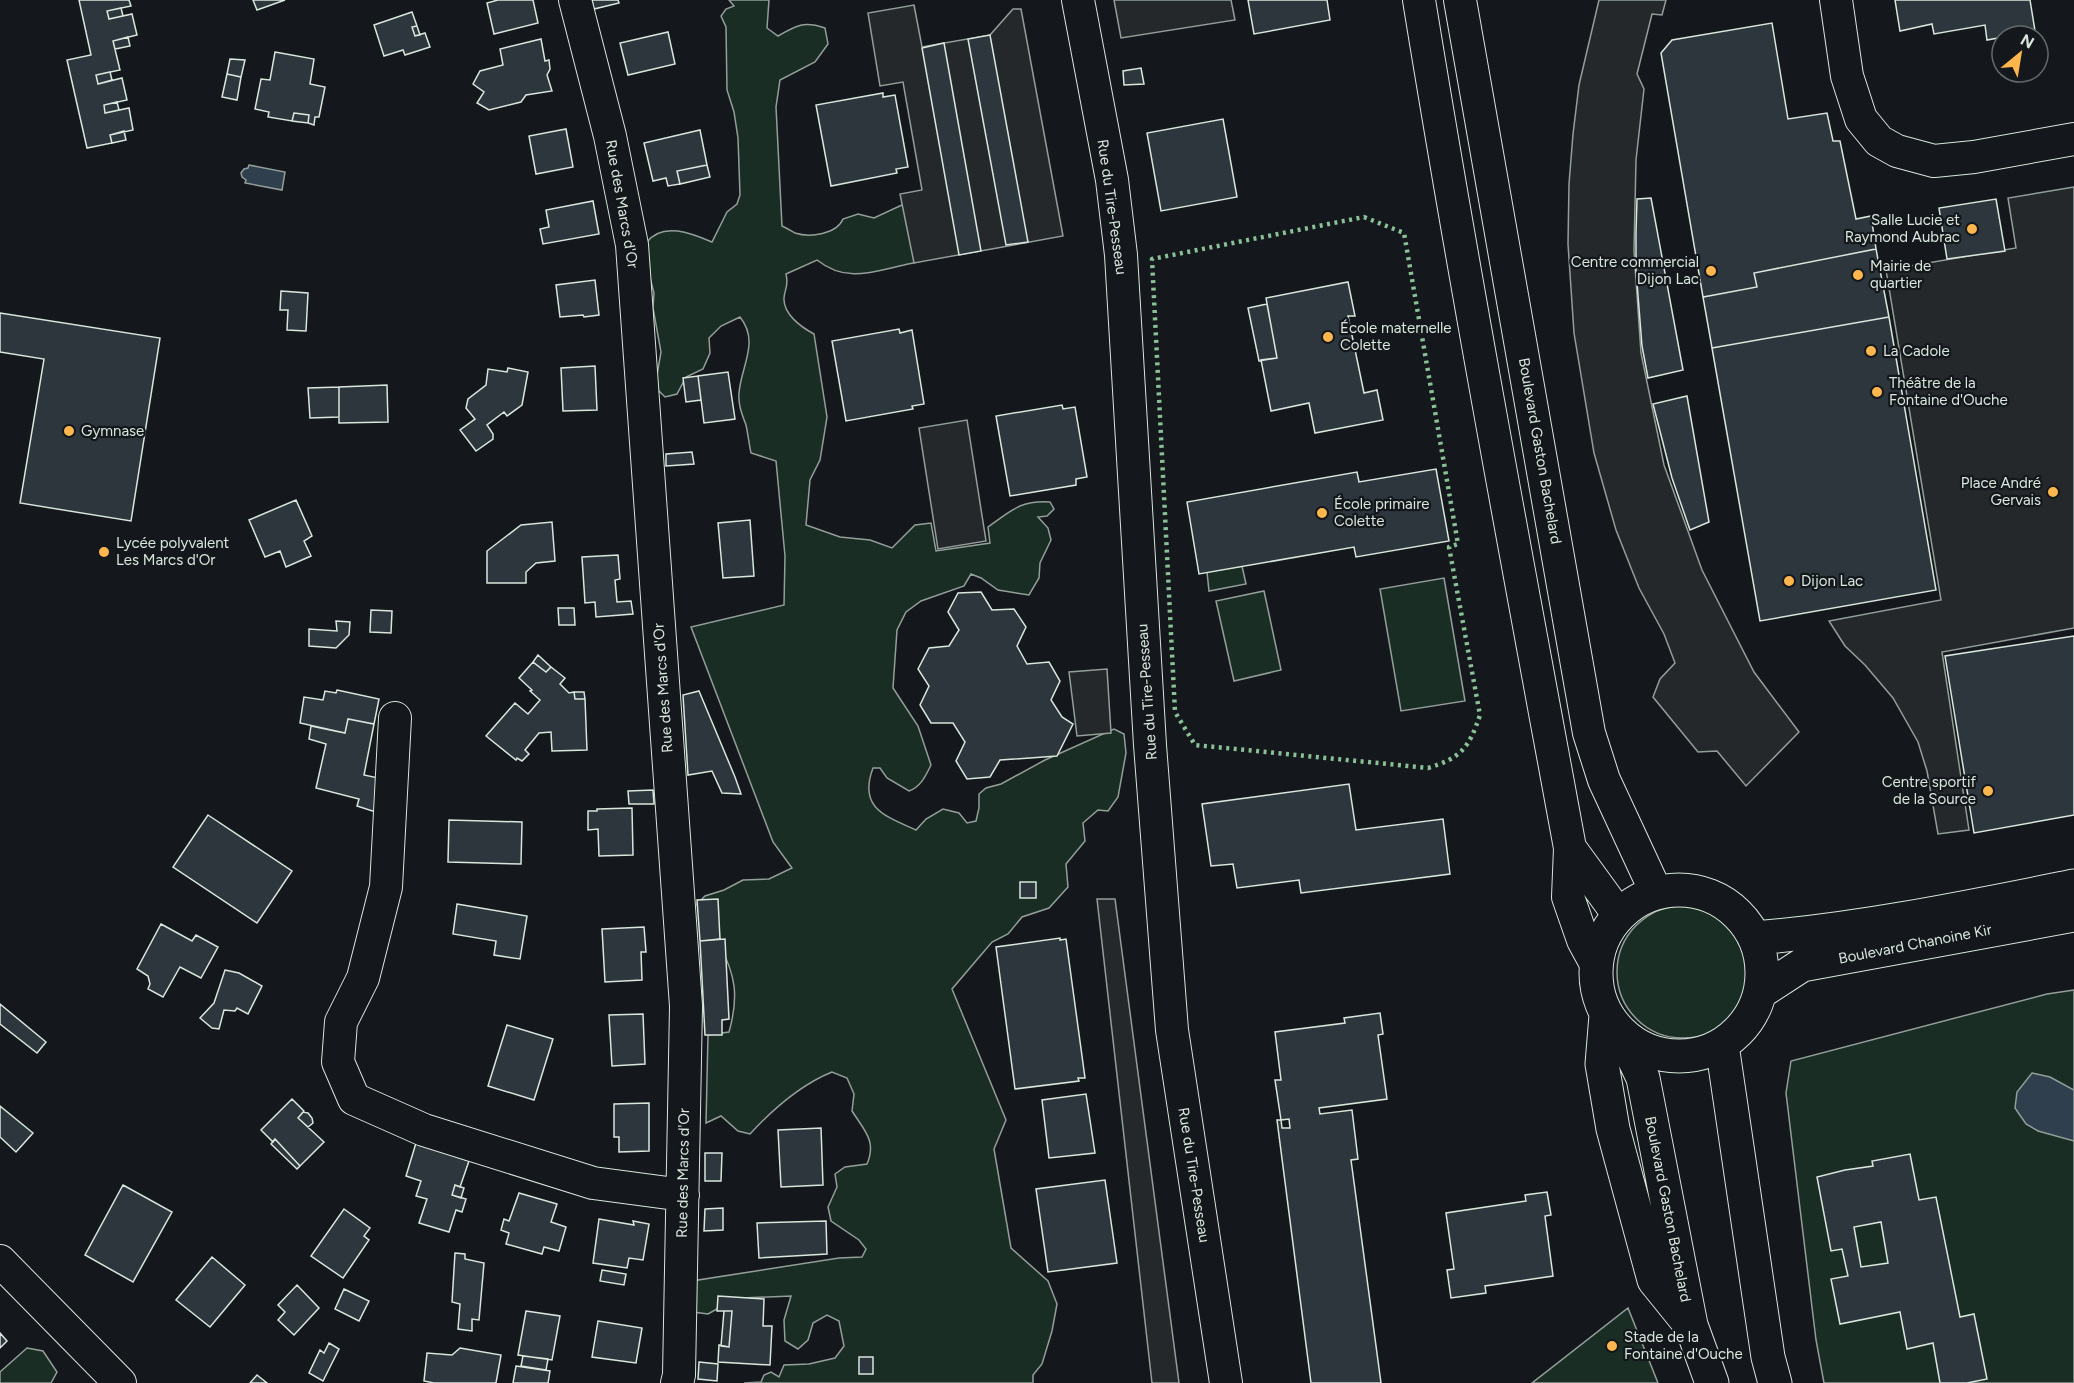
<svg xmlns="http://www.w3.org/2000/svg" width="2074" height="1383" font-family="Figtree,sans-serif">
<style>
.green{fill:#1a2d24;stroke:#939e99;stroke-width:1.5}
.parking{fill:#24282b;stroke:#939e99;stroke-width:1.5}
.water{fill:#2f3f4d;stroke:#939e99;stroke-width:1.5}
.building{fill:#2c363c;stroke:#d8e6dc;stroke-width:1.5;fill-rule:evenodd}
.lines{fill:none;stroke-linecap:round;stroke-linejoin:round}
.minor-casing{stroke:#d8e6dc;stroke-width:34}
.major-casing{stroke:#d8e6dc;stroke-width:35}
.minor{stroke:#14181c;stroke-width:32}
.major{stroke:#14181c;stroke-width:33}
.hedge{stroke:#8ac095;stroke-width:4.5;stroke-dasharray:3 4.5;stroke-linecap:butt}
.poi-dot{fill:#ffb74d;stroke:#14181c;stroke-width:2}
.labels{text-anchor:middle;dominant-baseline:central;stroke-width:4.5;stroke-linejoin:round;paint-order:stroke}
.street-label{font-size:15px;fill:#d8e6dc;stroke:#14181c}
.poi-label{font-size:15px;fill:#d8e6dc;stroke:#14181c;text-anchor:start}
</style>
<rect width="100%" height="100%" fill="#14181c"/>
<path class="green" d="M 729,0 L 769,0 L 767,28 L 778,36 C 797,25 804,21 825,28 L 828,44 L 815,62 L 780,80 L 776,107 L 782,226 C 787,228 791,231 795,233 C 810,238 837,234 843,219 L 858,214 L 874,218 L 904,204 L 935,256 C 923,262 916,262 904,265 C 872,272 846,283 817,260 L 786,274 C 789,287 785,287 784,298 C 783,314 801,327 814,334 L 827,417 L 820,460 L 810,480 L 806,525 L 840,537 L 870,540 L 892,548 L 915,525 L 931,523 L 936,551 L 990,543 L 988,527 C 1011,511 1020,500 1050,502 L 1054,509 L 1047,516 L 1038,517 L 1048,528 L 1051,540 L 1040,563 L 1039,578 L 1029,595 L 998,590 L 981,578 L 971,574 L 964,586 L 921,601 L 906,612 L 897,630 L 893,688 L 918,726 L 931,765 C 926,775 921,787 909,791 L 887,778 L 880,768 L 873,768 C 858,808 885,816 916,830 L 926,819 L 943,809 L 959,813 L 967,823 L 976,821 L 979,808 L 979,794 L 986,788 L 1001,784 L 1045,760 L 1114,729 L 1124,734 L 1126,753 L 1118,797 L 1108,811 L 1098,810 L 1083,823 L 1085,841 L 1066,864 L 1068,887 L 1049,908 L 1022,917 L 1008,934 L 992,942 L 952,989 L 1006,1120 L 994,1149 L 1011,1248 L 1048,1281 L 1057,1304 L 1052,1331 L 1042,1364 L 1033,1375 L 1033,1383 L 744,1383 L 761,1382 L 764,1375 L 771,1372 L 779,1377 L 784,1365 L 809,1364 L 835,1358 L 844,1346 L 839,1321 L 827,1315 L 813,1323 L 808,1340 L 798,1349 L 785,1341 L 784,1320 L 791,1296 L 742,1298 L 726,1304 L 708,1314 L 693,1312 L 692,1281 L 839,1258 L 862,1257 L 866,1249 L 859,1240 L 831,1221 L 828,1207 L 837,1187 L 835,1174 L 845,1167 L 867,1164 C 877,1141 864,1130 852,1111 L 854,1094 L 847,1078 L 832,1072 C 800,1085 773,1109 750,1134 L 738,1131 L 721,1116 L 706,1123 L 708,1035 L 729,1032 C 739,996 736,975 718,942 L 709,940 L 702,926 L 697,904 L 705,896 L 724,890 L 743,880 L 769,879 L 792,868 L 773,842 L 691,627 L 784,605 L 785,556 L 776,461 L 751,453 C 749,444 748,434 746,425 C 742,414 738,405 739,393 C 741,366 760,342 740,317 L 721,326 L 709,338 L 710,353 L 703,369 L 686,377 L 677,394 L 665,397 L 655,387 L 661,352 L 653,308 L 654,293 L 647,266 L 640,256 C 642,251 644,246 647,242 C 663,221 693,234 712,242 L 727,212 L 737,204 L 740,195 L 738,138 L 734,112 L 727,90 L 726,27 L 721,16 L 726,9 L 734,6 Z
M 1242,566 L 1246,584 L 1209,591 L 1207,572 Z
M 1444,578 L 1465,701 L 1401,711 L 1380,589 Z
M 1264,591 L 1281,670 L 1234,681 L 1216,601 Z
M1617 972a66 66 0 1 1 132 0a66 66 0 1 1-132 0Z
M 2074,990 L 2074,1383 L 1824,1383 L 1816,1340 L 1786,1093 L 1791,1061 L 2047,994 Z
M 1628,1308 L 1658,1383 L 1532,1383 Z
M 27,1348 L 43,1351 L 57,1372 L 51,1383 L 0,1383 L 0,1372 Z"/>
<path class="parking" d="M 1114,0 L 1231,0 L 1235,20 L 1121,38 Z
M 1599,0 L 1666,0 L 1662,15 L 1652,14 L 1637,74 L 1644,89 L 1636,160 L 1634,251 L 1641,353 L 1664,465 L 1702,570 L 1754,672 L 1799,732 L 1746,786 L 1717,751 L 1698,752 L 1653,697 L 1660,679 L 1675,663 L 1664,634 L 1639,588 L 1616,530 L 1594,453 L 1574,333 L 1568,244 L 1569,184 L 1573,134 L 1579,85 Z
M 914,5 L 922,47 L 990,35 L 1013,9 L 1021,9 L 1063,236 L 914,263 L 900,194 L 922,190 L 903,82 L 880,86 L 868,13 Z
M 2074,187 L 2074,628 L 1942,652 L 1969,830 L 1938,834 L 1927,771 L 1918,742 L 1893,698 L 1865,665 L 1845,646 L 1829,621 L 1941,600 L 1886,270 L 2016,248 L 2008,198 Z
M 967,420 L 986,541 L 938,549 L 919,428 Z
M 1107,669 L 1111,733 L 1077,736 L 1069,672 Z
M 1097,899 L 1115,899 L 1179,1383 L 1152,1383 Z"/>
<path class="water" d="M 249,165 L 285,172 L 282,190 L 245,183 L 246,180 L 242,177 L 241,173 L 244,169 L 248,168 Z
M 2032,1073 L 2050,1077 L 2074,1090 L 2074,1141 L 2038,1131 L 2026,1124 L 2015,1108 L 2017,1092 Z"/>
<path class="building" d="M 79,0 L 129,0 L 131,6 L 107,11 L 109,19 L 132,14 L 137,35 L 113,41 L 120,70 L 96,75 L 98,84 L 122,78 L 127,100 L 104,105 L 105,113 L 129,108 L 133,130 L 110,135 L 112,143 L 87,148 L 67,60 L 91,55 Z
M 253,0 L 285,0 L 257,10 Z
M 498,0 L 533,0 L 538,23 L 494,34 L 487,3 Z
M 592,0 L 618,0 L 619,3 L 594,9 Z
M 1248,0 L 1327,0 L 1330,20 L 1254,34 Z
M 1895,0 L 2030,0 L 2035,31 L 1987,40 L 1985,25 L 1934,34 L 1932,24 L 1900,31 Z
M 121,8 L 123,16 L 109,19 L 107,11 Z
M 412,12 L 417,26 L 412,27 L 415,36 L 425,33 L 430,47 L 405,55 L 403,50 L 384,56 L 374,25 Z
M 1772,23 L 1788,119 L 1827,113 L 1833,141 L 1840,141 L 1856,219 L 1871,216 L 1876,249 L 1754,273 L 1757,287 L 1703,297 L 1661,53 L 1672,40 Z
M 417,26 L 420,35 L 415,36 L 412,27 Z
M 668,32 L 675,64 L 628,75 L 620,43 Z
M 990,35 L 1028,242 L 1006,245 L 968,39 Z
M 128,37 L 130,46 L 115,49 L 113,41 Z
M 541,39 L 545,61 L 549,60 L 550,69 L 547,75 L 552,91 L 526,95 L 521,102 L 489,110 L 477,103 L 484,92 L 473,84 L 480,71 L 503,65 L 500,49 Z
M 944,43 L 981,251 L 959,255 L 922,48 Z
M 275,52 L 314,59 L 310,84 L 325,87 L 319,117 L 315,117 L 314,125 L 308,123 L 309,115 L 294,113 L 292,121 L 268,117 L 269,112 L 255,109 L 261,79 L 270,80 Z
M 230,59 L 245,60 L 241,77 L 227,74 Z
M 1141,68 L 1144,84 L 1124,85 L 1123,71 Z
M 110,72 L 112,80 L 98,84 L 96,75 Z
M 227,74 L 241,77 L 237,100 L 222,97 Z
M 883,93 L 883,97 L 895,95 L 908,167 L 896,169 L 897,173 L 831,186 L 816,105 Z
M 117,102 L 119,110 L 105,113 L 104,105 Z
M 294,113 L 309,115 L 308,123 L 292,121 Z
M 1223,119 L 1237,197 L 1161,211 L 1147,133 Z
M 566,129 L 573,167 L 536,174 L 529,136 Z
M 700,130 L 707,165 L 677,171 L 680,184 L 668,186 L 666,178 L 653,181 L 644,143 Z
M 124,131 L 126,140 L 112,143 L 110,135 Z
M 707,165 L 710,177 L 680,184 L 677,171 Z
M 1651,198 L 1683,370 L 1648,378 L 1642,346 L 1636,270 L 1636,233 L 1637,199 Z
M 1996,199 L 2005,251 L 1947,259 L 1939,208 Z
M 593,201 L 599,234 L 543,244 L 540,229 L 549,227 L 546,210 Z
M 1876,249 L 1889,317 L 1712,348 L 1703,297 L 1757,287 L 1754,273 Z
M 595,280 L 599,315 L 584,317 L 583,315 L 560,317 L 556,285 Z
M 1348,282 L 1355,316 L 1348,316 L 1364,393 L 1377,390 L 1383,420 L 1315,433 L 1309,403 L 1271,411 L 1261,360 L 1277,358 L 1266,298 Z
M 281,291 L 308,293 L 306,331 L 287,330 L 288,310 L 280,310 Z
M 1267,304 L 1277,358 L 1259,361 L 1248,308 Z
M 0,313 L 160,338 L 131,521 L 20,503 L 44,359 L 0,352 Z
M 1889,317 L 1936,590 L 1760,621 L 1712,348 Z
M 899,329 L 900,333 L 912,330 L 924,404 L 912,406 L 913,409 L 846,421 L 832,341 Z
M 595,366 L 597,410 L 563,411 L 561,368 Z
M 508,368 L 528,372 L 522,405 L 507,416 L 504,412 L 487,425 L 493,434 L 493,439 L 476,451 L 460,430 L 475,419 L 466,408 L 468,399 L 486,385 L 488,369 L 507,372 Z
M 728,372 L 735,419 L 704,423 L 698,376 Z
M 698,376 L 701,400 L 686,402 L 683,378 Z
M 387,385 L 388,422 L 339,423 L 339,387 Z
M 339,387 L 339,417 L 310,418 L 308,388 Z
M 1687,396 L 1709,522 L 1690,530 L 1672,478 L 1653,404 Z
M 1062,405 L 1063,409 L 1075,407 L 1087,477 L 1076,479 L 1076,485 L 1010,496 L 996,416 Z
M 692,452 L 694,464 L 666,466 L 666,454 Z
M 1436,469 L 1449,541 L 1356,557 L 1354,547 L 1199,574 L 1187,502 L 1357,472 L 1359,482 Z
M 296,500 L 312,536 L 304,541 L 311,556 L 286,567 L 280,551 L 265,557 L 249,520 Z
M 750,520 L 754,576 L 723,578 L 718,523 Z
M 552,522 L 555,561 L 536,563 L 526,572 L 526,583 L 487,583 L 487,551 L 521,525 Z
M 618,555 L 620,579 L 615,580 L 617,602 L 631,601 L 633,614 L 596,617 L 595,602 L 585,603 L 582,557 Z
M 981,592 L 992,610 L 1014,609 L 1026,627 L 1017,646 L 1027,664 L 1049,662 L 1060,681 L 1051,700 L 1062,717 L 1073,724 L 1057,756 L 1000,760 L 990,777 L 967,779 L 956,761 L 965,742 L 953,723 L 931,723 L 920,705 L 929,686 L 918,669 L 929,648 L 949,646 L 959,630 L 948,612 L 958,593 Z
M 558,608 L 574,608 L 575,625 L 559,625 Z
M 371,610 L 392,611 L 391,633 L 370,632 Z
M 336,621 L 350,622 L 349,635 L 336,648 L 309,646 L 309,629 L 337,631 Z
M 2074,636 L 2074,815 L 1974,833 L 1945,656 Z
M 538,655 L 551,667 L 546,672 L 533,662 Z
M 533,662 L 546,672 L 551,667 L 565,678 L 560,684 L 569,693 L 574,692 L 575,699 L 585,699 L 587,750 L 552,751 L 551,732 L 539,733 L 525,750 L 529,754 L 522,761 L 517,758 L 516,760 L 486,736 L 515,703 L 528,714 L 540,700 L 530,691 L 532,690 L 519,678 Z
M 337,690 L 379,699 L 374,724 L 348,719 L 345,733 L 300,723 L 304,697 L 323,700 L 325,691 L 336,693 Z
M 699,691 L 735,777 L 741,794 L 722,793 L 712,771 L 688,775 L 683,695 Z
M 574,692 L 584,692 L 585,699 L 575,699 Z
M 348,719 L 374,724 L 364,775 L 383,779 L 385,815 L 357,806 L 359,799 L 316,788 L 326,744 L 309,739 L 311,726 L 345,733 Z
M 1349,784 L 1356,830 L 1443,819 L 1450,874 L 1301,893 L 1299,880 L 1237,888 L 1233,864 L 1211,866 L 1202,804 Z
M 653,790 L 654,804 L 629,804 L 628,791 Z
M 632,808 L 633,855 L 599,856 L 598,829 L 588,830 L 588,811 L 597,811 L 597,809 Z
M 208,815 L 292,871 L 257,923 L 173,867 Z
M 449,820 L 522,822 L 521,864 L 448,862 Z
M 1020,882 L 1036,882 L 1036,898 L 1020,898 Z
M 718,899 L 720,939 L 700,941 L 697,900 Z
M 457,904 L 527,916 L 520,959 L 494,955 L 496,941 L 453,934 Z
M 161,924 L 192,941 L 196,935 L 218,947 L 201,978 L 180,967 L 163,997 L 148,989 L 150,984 L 148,976 L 137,969 Z
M 644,927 L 646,952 L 641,952 L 642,980 L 605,982 L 602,929 Z
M 1060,938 L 1060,940 L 1066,939 L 1085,1078 L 1078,1078 L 1079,1081 L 1015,1089 L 996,947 Z
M 725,939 L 729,1019 L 722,1020 L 722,1035 L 705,1035 L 700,941 Z
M 225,970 L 239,973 L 262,986 L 248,1014 L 237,1008 L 235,1011 L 224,1010 L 219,1029 L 212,1028 L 200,1018 L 214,1003 Z
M 0,1004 L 46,1042 L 37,1053 L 0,1024 Z
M 1380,1013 L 1383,1034 L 1378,1035 L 1387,1099 L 1319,1108 L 1320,1114 L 1352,1110 L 1358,1159 L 1351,1160 L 1381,1383 L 1311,1383 L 1277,1120 L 1281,1120 L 1275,1080 L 1281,1080 L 1275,1032 L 1345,1023 L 1344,1018 Z
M 643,1014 L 645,1064 L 612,1066 L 609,1015 Z
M 507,1025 L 553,1039 L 534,1100 L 488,1086 Z
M 1086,1094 L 1095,1153 L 1049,1158 L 1042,1100 Z
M 292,1099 L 304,1111 L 298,1118 L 324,1142 L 300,1166 L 275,1139 L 273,1142 L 261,1130 Z
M 649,1103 L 649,1151 L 619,1152 L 619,1137 L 614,1137 L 614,1104 Z
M 0,1106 L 33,1133 L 16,1152 L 0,1137 Z
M 303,1112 L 308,1113 L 312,1118 L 313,1123 L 308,1127 L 298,1118 Z
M 1289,1119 L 1290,1128 L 1282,1128 L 1281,1120 Z
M 821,1128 L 823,1185 L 781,1187 L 778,1130 Z
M 275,1139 L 300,1166 L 297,1169 L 271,1144 Z
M 416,1143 L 469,1161 L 460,1187 L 455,1185 L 452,1195 L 466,1199 L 462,1212 L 456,1210 L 449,1232 L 419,1223 L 427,1199 L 416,1196 L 421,1181 L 406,1176 Z
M 705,1153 L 722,1153 L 721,1181 L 705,1181 Z
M 1910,1154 L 1919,1200 L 1936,1197 L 1960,1317 L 1974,1314 L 1987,1379 L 1967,1383 L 1940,1383 L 1933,1343 L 1907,1349 L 1900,1312 L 1840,1324 L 1831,1279 L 1848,1276 L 1842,1249 L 1831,1251 L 1817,1177 L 1845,1170 L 1873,1166 L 1872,1161 ZM 1881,1222 L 1888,1263 L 1861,1267 L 1854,1227 Z
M 1105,1180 L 1117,1263 L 1048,1272 L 1036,1189 Z
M 123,1185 L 172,1212 L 133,1282 L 85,1255 Z
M 455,1185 L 464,1188 L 461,1198 L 452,1195 Z
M 1547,1192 L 1551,1215 L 1545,1216 L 1553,1276 L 1485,1286 L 1486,1293 L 1451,1298 L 1447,1270 L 1454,1269 L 1446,1213 L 1526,1201 L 1525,1195 Z
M 519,1193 L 557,1204 L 551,1222 L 566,1227 L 559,1251 L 544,1247 L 542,1254 L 506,1244 L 509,1233 L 501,1230 L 504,1219 L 509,1221 Z
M 723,1208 L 723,1230 L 704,1231 L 705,1209 Z
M 344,1209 L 370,1228 L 364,1236 L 369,1240 L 343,1278 L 311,1256 Z
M 599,1219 L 634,1225 L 633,1221 L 649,1224 L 643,1260 L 629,1258 L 627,1268 L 593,1263 Z
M 826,1221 L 827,1254 L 759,1258 L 757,1223 Z
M 455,1253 L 465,1254 L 465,1259 L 484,1263 L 479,1320 L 472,1319 L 472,1331 L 458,1329 L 460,1304 L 452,1302 Z
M 212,1257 L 245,1285 L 210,1327 L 176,1300 Z
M 602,1270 L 626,1274 L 624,1285 L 600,1281 Z
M 297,1285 L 319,1308 L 294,1335 L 278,1320 L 285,1312 L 278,1305 Z
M 344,1289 L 369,1301 L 359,1321 L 335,1309 Z
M 718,1296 L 764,1299 L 763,1326 L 772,1326 L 770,1365 L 718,1362 L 719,1345 L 729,1347 L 732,1311 L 717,1311 Z
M 526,1311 L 560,1316 L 552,1360 L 518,1355 Z
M 724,1311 L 732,1311 L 729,1347 L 721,1346 Z
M 598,1321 L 642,1328 L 636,1363 L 592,1357 Z
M 0,1333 L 7,1341 L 0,1348 Z
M 329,1343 L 339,1349 L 323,1381 L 309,1373 L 320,1350 L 324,1353 Z
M 460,1348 L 501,1355 L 496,1383 L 434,1383 L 424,1381 L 427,1353 L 452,1355 Z
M 523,1356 L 548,1359 L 546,1370 L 521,1366 Z
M 859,1357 L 873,1357 L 873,1374 L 859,1374 Z
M 699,1362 L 718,1364 L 717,1381 L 698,1379 Z
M 516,1366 L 550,1371 L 548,1383 L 513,1383 Z
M 257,1375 L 267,1383 L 250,1383 Z"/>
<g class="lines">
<g class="minor-casing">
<path id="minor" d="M 575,0 L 610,136 L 632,245 L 686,1006 L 679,1375 L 677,1383
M 1078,0 L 1112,180 L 1121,255 L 1150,745 L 1172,1030 L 1226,1383
M 1419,0 C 1465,283 1518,566 1570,848 L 1568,897 L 1583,940 L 1595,962
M 1460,0 L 1589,733 L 1604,780 L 1656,892
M 1836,0 L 1847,76 L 1861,119 L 1879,141 L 1897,151 L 1934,161 L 1974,157 L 2074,139
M 395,718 L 386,887 L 363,978 L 341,1022 L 338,1062 L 354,1099 L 424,1130 L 593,1183 L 683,1195
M 1570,848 L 1618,914
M 0,1261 L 120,1383"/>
</g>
<g class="major-casing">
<path id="major" d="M1596 973a83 83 0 1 1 166 0a83 83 0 1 1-166 0Z
M 1755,938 C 1862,929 1969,907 2074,886
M 1762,991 L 1802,965 L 2074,915
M 1606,1015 L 1602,1064 L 1613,1129 L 1654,1280 L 1688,1322
M 1623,1036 L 1643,1078 L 1691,1325 L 1712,1383
M 1722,1045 L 1768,1357 L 1775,1383"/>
</g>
<use href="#minor" class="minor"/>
<use href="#major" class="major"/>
<path class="hedge" d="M 1364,217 L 1404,233 L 1458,544 L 1449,547 L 1480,715 C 1469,748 1461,758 1428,768 L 1195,745 L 1175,712 L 1152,259 Z"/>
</g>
<g class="poi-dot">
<circle cx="1972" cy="229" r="6"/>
<circle cx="1711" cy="271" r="6"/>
<circle cx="1858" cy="275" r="6"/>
<circle cx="1328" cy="337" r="6"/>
<circle cx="1871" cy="351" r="6"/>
<circle cx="1877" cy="392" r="6"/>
<circle cx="69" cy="431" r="6"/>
<circle cx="2053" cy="492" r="6"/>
<circle cx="1322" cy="513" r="6"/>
<circle cx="104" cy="552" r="6"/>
<circle cx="1789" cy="581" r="6"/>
<circle cx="1988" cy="791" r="6"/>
<circle cx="1612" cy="1346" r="6"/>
</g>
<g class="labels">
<g class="street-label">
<text transform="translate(622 204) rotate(80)">Rue des Marcs d'Or</text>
<text transform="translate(1112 207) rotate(82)">Rue du Tire-Pesseau</text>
<text transform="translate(1540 451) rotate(80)">Boulevard Gaston Bachelard</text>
<text transform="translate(663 688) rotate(-94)">Rue des Marcs d'Or</text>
<text transform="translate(1147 692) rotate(-94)">Rue du Tire-Pesseau</text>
<text transform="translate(1915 944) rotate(-11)">Boulevard Chanoine Kir</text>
<text transform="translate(683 1173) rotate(-89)">Rue des Marcs d'Or</text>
<text transform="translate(1194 1175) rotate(81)">Rue du Tire-Pesseau</text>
<text transform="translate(1668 1209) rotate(79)">Boulevard Gaston Bachelard</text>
</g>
<g class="poi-label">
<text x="1960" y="220" text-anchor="end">Salle Lucie et<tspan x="1960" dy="17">Raymond Aubrac</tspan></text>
<text x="1699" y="262" text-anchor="end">Centre commercial<tspan x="1699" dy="17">Dijon Lac</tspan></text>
<text x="1870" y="266">Mairie de<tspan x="1870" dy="17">quartier</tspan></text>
<text x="1340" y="328">École maternelle<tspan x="1340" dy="17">Colette</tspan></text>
<text x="1883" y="351">La Cadole</text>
<text x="1889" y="383">Théâtre de la<tspan x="1889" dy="17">Fontaine d'Ouche</tspan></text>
<text x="81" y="431">Gymnase</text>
<text x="2041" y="483" text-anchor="end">Place André<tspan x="2041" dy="17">Gervais</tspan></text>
<text x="1334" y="504">École primaire<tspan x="1334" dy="17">Colette</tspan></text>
<text x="116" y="543">Lycée polyvalent<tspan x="116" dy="17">Les Marcs d'Or</tspan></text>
<text x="1801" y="581">Dijon Lac</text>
<text x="1976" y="782" text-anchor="end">Centre sportif<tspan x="1976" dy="17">de la Source</tspan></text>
<text x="1624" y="1337">Stade de la<tspan x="1624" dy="17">Fontaine d'Ouche</tspan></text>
</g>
</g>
<g transform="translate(2020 54) rotate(30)"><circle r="28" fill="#14181c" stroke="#626a69" stroke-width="1.5"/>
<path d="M0-4.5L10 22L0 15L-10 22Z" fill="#ffb74d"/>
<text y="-9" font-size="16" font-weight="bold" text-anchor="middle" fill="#d8e6dc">N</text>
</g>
</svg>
